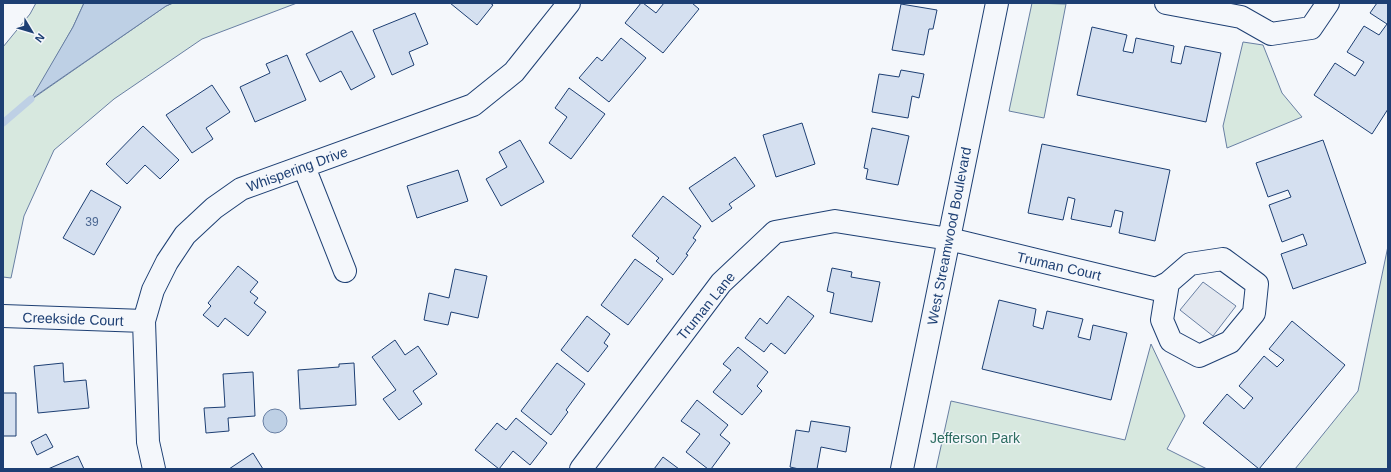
<svg xmlns="http://www.w3.org/2000/svg" width="1391" height="472" font-family="Arial,sans-serif">
<style>
.green{fill:#d7e8df;stroke:#687fa3}
.parking{fill:#e3e8f0;stroke:#687fa3}
.water{fill:#bed0e5;stroke:#687fa3}
.lines{fill:none;stroke-linecap:round;stroke-linejoin:round}
.stream{stroke:#bed0e5;stroke-width:7}
.building{fill:#d5e0f0;stroke:#1d3f73}
.minor-casing{stroke:#1d3f73;stroke-width:24}
.minor{stroke:#f4f7fb;stroke-width:22}
.labels{text-anchor:middle;dominant-baseline:central;stroke-width:3;stroke-linejoin:round;paint-order:stroke}
.number-label{font-size:12px;fill:#4b6792}
.street-label{font-size:14px;fill:#1d3f73;stroke:#f4f7fb}
.park-label{font-size:14px;fill:#2c6c60;stroke:#f4f7fb}
</style>
<rect width="100%" height="100%" fill="#f4f7fb"/>
<path class="green" d="M 36,3 L 84,3 L 73,27 L 32,99 L 166,6 L 173,3 L 297,3 L 202,39 L 114,99 L 54,150 L 24,216 L 11,278 L 3,277 L 3,47 L 30,14 Z
M 1032,3 L 1066,4 L 1044,118 L 1009,111 Z
M 1243,42 L 1263,45 L 1282,93 L 1302,117 L 1227,148 L 1223,126 Z
M 1388,246 L 1388,469 L 1295,469 L 1358,391 Z
M 1151,344 L 1185,416 L 1167,449 L 1207,469 L 936,469 L 951,401 L 1125,440 Z"/>
<path class="parking" d="M 1203,282 L 1236,306 L 1213,336 L 1180,310 Z"/>
<path class="water" d="M 84,3 L 173,3 L 166,6 L 31,99 L 73,27 Z
M263 421a12 12 0 1 1 24 0a12 12 0 1 1-24 0Z"/>
<g class="lines">
<path class="stream" d="M 3,123 L 31,99"/>
</g>
<path class="building" d="M 450,3 L 490,3 L 493,5 L 477,25 Z
M 641,3 L 643,3 L 656,13 L 664,3 L 692,3 L 699,9 L 663,53 L 625,23 Z
M 1377,3 L 1388,3 L 1388,109 L 1372,134 L 1314,95 L 1335,63 L 1355,76 L 1364,62 L 1347,52 L 1364,26 L 1379,35 L 1387,24 L 1370,13 Z
M 901,4 L 937,10 L 933,29 L 929,29 L 924,55 L 892,50 Z
M 415,13 L 428,44 L 409,52 L 414,65 L 392,75 L 373,30 Z
M 1092,27 L 1127,35 L 1123,51 L 1133,53 L 1136,38 L 1174,46 L 1171,62 L 1181,64 L 1185,46 L 1221,53 L 1206,122 L 1077,95 Z
M 352,31 L 375,77 L 351,90 L 341,71 L 320,82 L 306,54 Z
M 621,38 L 646,58 L 609,102 L 579,78 L 597,57 L 602,61 Z
M 287,55 L 306,100 L 255,122 L 240,87 L 270,73 L 266,64 Z
M 901,70 L 924,74 L 919,98 L 912,96 L 908,118 L 872,112 L 879,74 L 899,77 Z
M 212,85 L 230,112 L 206,128 L 213,139 L 192,153 L 166,115 Z
M 569,88 L 605,114 L 571,159 L 549,143 L 567,117 L 555,108 Z
M 802,123 L 815,164 L 776,177 L 763,135 Z
M 143,126 L 179,160 L 160,179 L 145,165 L 127,184 L 106,164 Z
M 872,128 L 909,136 L 898,185 L 866,179 L 868,169 L 864,168 Z
M 520,140 L 544,182 L 501,206 L 486,179 L 507,167 L 499,152 Z
M 1323,140 L 1366,263 L 1293,289 L 1281,254 L 1307,245 L 1303,234 L 1282,242 L 1269,205 L 1291,197 L 1288,190 L 1268,197 L 1256,163 Z
M 1042,144 L 1170,170 L 1155,241 L 1119,233 L 1123,212 L 1115,210 L 1111,227 L 1071,219 L 1075,199 L 1068,197 L 1063,220 L 1028,213 Z
M 735,157 L 755,186 L 729,204 L 732,208 L 712,222 L 689,188 Z
M 458,170 L 468,201 L 417,218 L 407,186 Z
M 91,190 L 121,207 L 94,255 L 63,238 Z
M 663,196 L 701,226 L 693,238 L 696,240 L 686,254 L 688,255 L 673,275 L 656,261 L 659,258 L 632,236 Z
M 635,259 L 663,279 L 628,325 L 601,305 Z
M 238,266 L 258,282 L 250,292 L 258,298 L 254,303 L 266,312 L 248,336 L 225,318 L 218,327 L 203,315 L 211,306 L 208,303 Z
M 832,268 L 852,272 L 851,277 L 880,282 L 872,322 L 830,313 L 834,293 L 827,291 Z
M 455,269 L 487,276 L 478,318 L 451,312 L 448,325 L 424,320 L 429,293 L 449,298 Z
M 788,296 L 814,316 L 785,354 L 771,343 L 764,352 L 745,338 L 760,318 L 767,324 Z
M 999,300 L 1036,309 L 1033,326 L 1043,329 L 1047,311 L 1083,319 L 1078,337 L 1090,340 L 1093,325 L 1127,333 L 1111,400 L 982,369 Z
M 587,316 L 610,334 L 604,343 L 608,346 L 588,372 L 561,350 Z
M 1292,321 L 1345,365 L 1259,469 L 1203,423 L 1227,394 L 1244,409 L 1253,398 L 1239,386 L 1264,356 L 1277,367 L 1284,360 L 1269,349 Z
M 395,340 L 405,355 L 418,346 L 437,374 L 413,391 L 422,404 L 399,420 L 383,399 L 396,390 L 372,357 Z
M 738,347 L 768,372 L 757,386 L 762,391 L 742,415 L 713,392 L 731,370 L 723,364 Z
M 63,363 L 64,382 L 86,380 L 89,408 L 38,413 L 34,366 Z
M 354,363 L 356,405 L 300,409 L 298,370 L 339,367 L 339,364 Z
M 557,363 L 585,384 L 566,410 L 568,412 L 551,435 L 521,411 Z
M 253,372 L 255,416 L 228,418 L 229,431 L 206,433 L 204,408 L 225,407 L 223,374 Z
M 3,393 L 16,393 L 16,436 L 3,436 Z
M 697,400 L 728,425 L 720,435 L 730,443 L 711,469 L 708,469 L 686,452 L 700,434 L 681,421 Z
M 516,418 L 547,443 L 530,465 L 513,451 L 499,469 L 475,450 L 497,423 L 506,430 Z
M 811,421 L 850,427 L 846,452 L 821,447 L 817,469 L 799,469 L 790,467 L 796,430 L 809,432 Z
M 46,434 L 53,447 L 37,455 L 31,442 Z
M 253,453 L 263,469 L 229,469 Z
M 78,456 L 84,469 L 48,469 Z
M 663,457 L 679,469 L 654,469 Z"/>
<g class="lines">
<g class="minor-casing">
<path id="minor" d="M 1166,3 L 1241,17 L 1271,34 L 1311,28 L 1328,3
M 304,167 L 345,271
M 3,316 L 144,321
M 154,469 L 148,442 L 144,321 L 153,290 L 167,262 L 185,235 L 214,208 L 241,189 L 473,105 L 514,72 L 569,3
M 581,469 L 721,283 L 775,232 L 835,221 L 949,239 L 1156,289 L 1168,283 L 1190,264 L 1223,259 L 1257,284 L 1254,313 L 1230,342 L 1199,356 L 1171,341 L 1162,320 L 1168,283
M 902,469 L 997,3"/>
</g>
<use href="#minor" class="minor"/>
</g>
<g class="labels">
<g class="number-label">
<text x="92" y="222">39</text>
</g>
<g class="street-label">
<text transform="translate(297 169) rotate(-20)">Whispering Drive</text>
<text transform="translate(949 236) rotate(-79)">West Streamwood Boulevard</text>
<text transform="translate(1059 266) rotate(13)">Truman Court</text>
<text transform="translate(706 306) rotate(-51)">Truman Lane</text>
<text transform="translate(73 319) rotate(2)">Creekside Court</text>
</g>
<g class="park-label">
<text x="975" y="438">Jefferson Park</text>
</g>
</g>
<rect width="1391" height="472" fill="none" stroke="#1d3f73" stroke-width="8"/>
<g transform="translate(32 32) rotate(128)" stroke="#f4f7fb" stroke-width="3" paint-order="stroke">
<path d="M0-3L7 15L0 10L-7 15Z" fill="#1d3f73"/>
<text y="-6" font-size="11" font-weight="bold" text-anchor="middle" fill="#1d3f73">N</text>
</g>
</svg>
